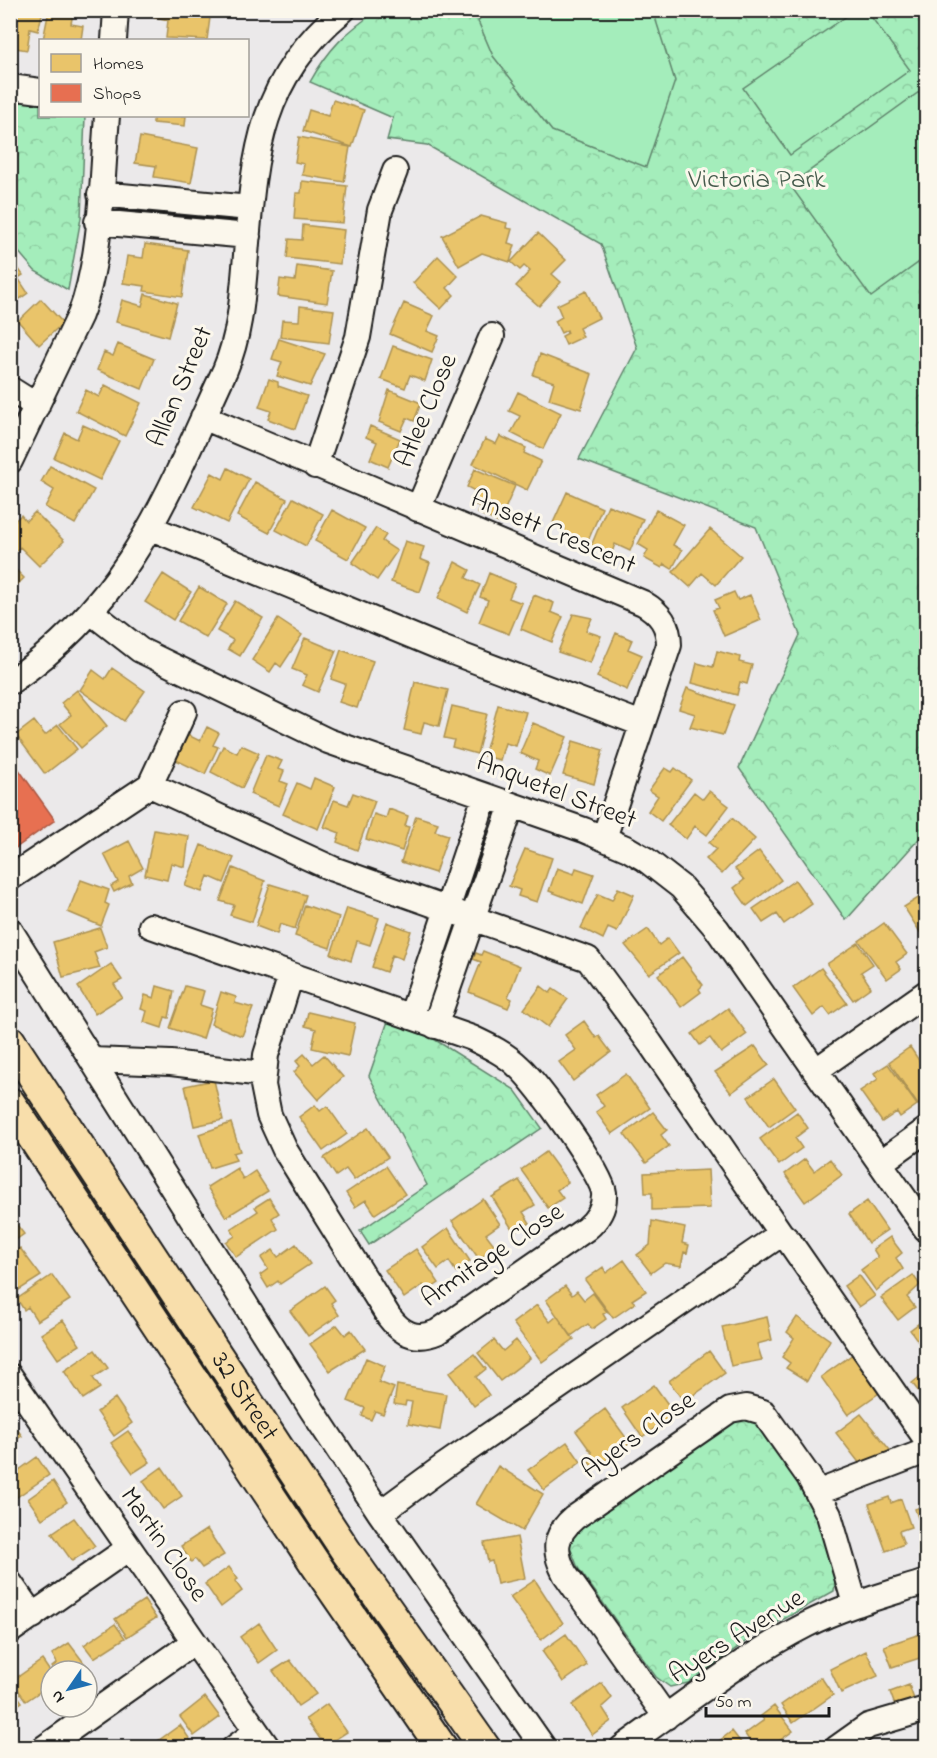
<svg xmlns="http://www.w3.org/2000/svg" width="937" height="1758" font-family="'Indie Flower',sans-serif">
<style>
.forest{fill:url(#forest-crowns);stroke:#60846c;stroke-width:1.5}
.pitch{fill:#a4edbb;stroke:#60846c;stroke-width:1.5}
.homes{fill:#e9c46a;stroke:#ac9253;stroke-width:1.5}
.shops{fill:#e76f51;stroke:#aa5641;stroke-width:1.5}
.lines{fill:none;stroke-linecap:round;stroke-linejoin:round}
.minor-casing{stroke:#1c1c1c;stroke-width:28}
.major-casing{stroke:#1c1c1c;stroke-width:34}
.minor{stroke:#fbf7ec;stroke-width:24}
.major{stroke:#f8deab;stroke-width:30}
.labels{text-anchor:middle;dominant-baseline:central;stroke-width:6;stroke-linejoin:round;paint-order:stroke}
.park-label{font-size:27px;fill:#455b4c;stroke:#fbf7ec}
.street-label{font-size:27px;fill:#1c1c1c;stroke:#fbf7ec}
</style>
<defs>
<pattern id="forest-crowns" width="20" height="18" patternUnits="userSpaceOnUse" patternTransform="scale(1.5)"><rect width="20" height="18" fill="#a4edbb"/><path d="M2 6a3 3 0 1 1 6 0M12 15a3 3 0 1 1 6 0" fill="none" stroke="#8dcba0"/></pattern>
</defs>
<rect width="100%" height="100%" fill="#ebe9ea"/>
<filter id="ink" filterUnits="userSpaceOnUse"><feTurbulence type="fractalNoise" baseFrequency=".0167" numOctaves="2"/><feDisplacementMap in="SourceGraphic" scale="12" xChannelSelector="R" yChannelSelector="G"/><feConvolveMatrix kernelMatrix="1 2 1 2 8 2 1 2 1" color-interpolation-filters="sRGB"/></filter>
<g filter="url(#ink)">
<path class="forest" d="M 377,11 L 926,11 L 926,831 L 846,920 L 739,768 L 800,635 L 756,527 L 579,459 L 637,348 L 601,244 L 427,145 L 387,140 L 393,118 L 310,82 C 329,48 346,32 377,11 Z
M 10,96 L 40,98 L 40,116 L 85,116 L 81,218 L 68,290 L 35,271 L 11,243 Z
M 388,1021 L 429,1036 L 515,1090 L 542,1128 L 369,1245 L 360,1231 L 427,1185 L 369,1076 Z
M 740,1418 L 756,1421 L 802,1480 L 836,1572 L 834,1591 L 755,1635 L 688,1683 L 670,1687 L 656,1677 L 578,1568 L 568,1542 L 581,1526 Z"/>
<path class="pitch" d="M 486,10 L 653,11 L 675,81 L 646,167 L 552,131 L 493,56 L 478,21 Z
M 854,11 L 867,11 L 910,70 L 790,155 L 743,88 Z
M 926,87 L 926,257 L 871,297 L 790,185 Z"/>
<path class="homes" d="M 10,10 L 43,10 L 38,31 L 30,29 L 27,50 L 10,47 Z
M 49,10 L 73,13 L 71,24 L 83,26 L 81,40 L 43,40 Z
M 152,10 L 211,10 L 207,40 L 166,38 L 168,20 L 151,16 Z
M 333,100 L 364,110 L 352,147 L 303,131 L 309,110 L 328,116 Z
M 153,116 L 186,116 L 185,126 L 153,123 Z
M 140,137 L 198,148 L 191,183 L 154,177 L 156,166 L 135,163 Z
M 299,137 L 350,147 L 344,182 L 302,175 L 304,164 L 295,162 Z
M 302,181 L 347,186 L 343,223 L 294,219 L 296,193 L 301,193 Z
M 481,216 L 507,223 L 506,228 L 512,229 L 508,243 L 515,245 L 510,262 L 482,253 L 459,266 L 442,236 Z
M 303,225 L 344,230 L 340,264 L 287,258 L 289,239 L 302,240 Z
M 538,233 L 566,260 L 552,274 L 561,282 L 539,306 L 516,286 L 530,271 L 524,266 L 520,270 L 511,262 Z
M 145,244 L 188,250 L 182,297 L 144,291 L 145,286 L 123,283 L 127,256 L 143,258 Z
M 438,256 L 458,276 L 447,288 L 454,295 L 441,309 L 413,283 Z
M 10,257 L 23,275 L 18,278 L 28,293 L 10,306 Z
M 297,266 L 332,271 L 327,303 L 278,296 L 280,279 L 295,281 Z
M 586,291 L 599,318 L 579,328 L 583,337 L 566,345 L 562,336 L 568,333 L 567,330 L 561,333 L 555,321 L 562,317 L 557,305 Z
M 145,294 L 177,303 L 168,337 L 116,322 L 122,300 L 142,306 Z
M 41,299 L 63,323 L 39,345 L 18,321 Z
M 404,303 L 434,316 L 427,331 L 439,336 L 432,352 L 390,334 Z
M 300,306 L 334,310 L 329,343 L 280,337 L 282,320 L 299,321 Z
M 279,339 L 325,354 L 310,386 L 277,376 L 282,362 L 272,359 Z
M 118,344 L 154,359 L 142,389 L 97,370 L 104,352 L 113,356 Z
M 393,346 L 432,360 L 425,381 L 410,375 L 405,388 L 381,379 Z
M 540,354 L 592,374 L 581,409 L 549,399 L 554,382 L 533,375 Z
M 269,379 L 278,382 L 278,386 L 307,396 L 295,429 L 268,419 L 271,411 L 259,407 Z
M 105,385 L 141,403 L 125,436 L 76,411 L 86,390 L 99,397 Z
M 389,390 L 421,403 L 414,421 L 407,418 L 401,431 L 379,422 Z
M 518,392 L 561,413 L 543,449 L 511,433 L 520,416 L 509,411 Z
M 83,425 L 119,441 L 100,480 L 54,458 L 65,433 L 77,439 Z
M 370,426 L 400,439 L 388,467 L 370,459 L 377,442 L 366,437 Z
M 500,436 L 526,448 L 524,453 L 541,461 L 527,490 L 473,464 L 485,439 L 496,444 Z
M 50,466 L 94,490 L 75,524 L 45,507 L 54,490 L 41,482 Z
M 228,468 L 249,479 L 227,523 L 194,507 L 212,473 L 223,479 Z
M 475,469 L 515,486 L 499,523 L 478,513 L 481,507 L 472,503 L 477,492 L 467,487 Z
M 255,482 L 287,499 L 269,533 L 237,516 Z
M 567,492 L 602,508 L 587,543 L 564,533 L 565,529 L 553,523 Z
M 293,498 L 323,514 L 306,546 L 276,530 Z
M 608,505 L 643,519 L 630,551 L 615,544 L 611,555 L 591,546 Z
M 332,510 L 365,528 L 348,559 L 315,541 Z
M 656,510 L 684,525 L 673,545 L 682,550 L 672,569 L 664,564 L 662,568 L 644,558 L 648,550 L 638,544 Z
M 35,512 L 64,541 L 39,566 L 20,547 L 16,551 L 10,545 L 10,525 L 21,515 L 26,521 Z
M 376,528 L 386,535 L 382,541 L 397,551 L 377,580 L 352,563 Z
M 710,529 L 741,556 L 716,585 L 702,573 L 690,587 L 673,572 Z
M 405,541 L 424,547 L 420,559 L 430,563 L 420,592 L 391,582 Z
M 455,562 L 470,570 L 466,578 L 480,585 L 467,612 L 438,598 Z
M 10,564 L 24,578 L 10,592 Z
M 489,573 L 515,584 L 509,598 L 522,603 L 509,634 L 479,622 L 488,600 L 480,597 Z
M 163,574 L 191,592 L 173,620 L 145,602 Z
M 199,587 L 227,604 L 206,638 L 178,621 Z
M 734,592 L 738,600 L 750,595 L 761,620 L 724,636 L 713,610 L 719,608 L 715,600 Z
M 534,595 L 554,603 L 551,612 L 563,617 L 552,642 L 521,629 Z
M 235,601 L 263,618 L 240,656 L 228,649 L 233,640 L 217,631 Z
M 573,614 L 592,618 L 586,631 L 601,636 L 590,663 L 558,652 Z
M 278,619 L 302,635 L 281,667 L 276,663 L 270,672 L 252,660 Z
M 616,633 L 632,640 L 628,649 L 642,655 L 627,690 L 597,677 Z
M 305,638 L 336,651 L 318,692 L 302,685 L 307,675 L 292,669 Z
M 341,650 L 373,661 L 357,708 L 339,702 L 345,684 L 331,679 Z
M 717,651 L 740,657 L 739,662 L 752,665 L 747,684 L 740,682 L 737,695 L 692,683 L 697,663 L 713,667 Z
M 112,668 L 145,691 L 124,721 L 80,690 L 93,670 L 105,679 Z
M 415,682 L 448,690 L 439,726 L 424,722 L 421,734 L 404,730 Z
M 687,688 L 734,705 L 723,735 L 690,727 L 695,714 L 679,709 Z
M 77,690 L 107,726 L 81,748 L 60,724 L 71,715 L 61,703 Z
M 498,705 L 526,712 L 516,746 L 505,743 L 500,760 L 484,756 Z
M 452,706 L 487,714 L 477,754 L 452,747 L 454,740 L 444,738 Z
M 34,721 L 45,735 L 58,725 L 77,749 L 45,774 L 16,735 Z
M 533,723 L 567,737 L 550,776 L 535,769 L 538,761 L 520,753 Z
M 207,727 L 219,733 L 213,745 L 218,747 L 205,774 L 176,760 L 188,735 L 200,741 Z
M 573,741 L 603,750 L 594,784 L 563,775 Z
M 241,745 L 259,753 L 242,788 L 211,772 L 223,746 L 237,753 Z
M 266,755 L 282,761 L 278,769 L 284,771 L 280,781 L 288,784 L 279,806 L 250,794 Z
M 665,768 L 672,772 L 675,768 L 691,780 L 661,821 L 648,811 L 658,796 L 649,790 Z
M 314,778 L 335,787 L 318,829 L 283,814 L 297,783 L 310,789 Z
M 709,791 L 729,806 L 707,835 L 695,826 L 686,839 L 668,825 L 694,792 L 703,799 Z
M 353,793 L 375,801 L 357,850 L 337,842 L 340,833 L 324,827 L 334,800 L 348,805 Z
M 389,809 L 408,816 L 405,826 L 409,827 L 402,851 L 366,839 L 374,814 L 386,818 Z
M 416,816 L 438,823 L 435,831 L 448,835 L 435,873 L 401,862 Z
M 732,818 L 755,839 L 722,874 L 706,859 L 716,849 L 709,843 Z
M 154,830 L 189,836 L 185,867 L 171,863 L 167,880 L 145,875 Z
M 129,841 L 143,868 L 129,876 L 132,883 L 114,892 L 111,886 L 118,882 L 104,854 Z
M 201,845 L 234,858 L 224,883 L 208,876 L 202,892 L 185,886 Z
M 525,849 L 552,858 L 537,902 L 518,896 L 520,890 L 509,886 Z
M 759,851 L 781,880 L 747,906 L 734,888 L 744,880 L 735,869 Z
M 233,868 L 265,881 L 252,922 L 230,915 L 234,905 L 220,901 Z
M 557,868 L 574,874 L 576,868 L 594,874 L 583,904 L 549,891 Z
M 81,880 L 109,890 L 105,903 L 109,905 L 101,926 L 68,912 Z
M 795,880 L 812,904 L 784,924 L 777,914 L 763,923 L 753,909 Z
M 270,884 L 306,895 L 295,929 L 280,924 L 277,934 L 256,926 Z
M 618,888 L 634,895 L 617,932 L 608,928 L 603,939 L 581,928 L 598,894 L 612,900 Z
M 926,893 L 926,939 L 925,940 L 904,907 Z
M 305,905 L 339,917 L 330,948 L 295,936 Z
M 347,908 L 379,918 L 370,945 L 357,941 L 351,961 L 331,954 Z
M 387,922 L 411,931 L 402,959 L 392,955 L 386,972 L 372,967 Z
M 884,923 L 907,954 L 896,962 L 901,969 L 887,979 L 859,941 Z
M 100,928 L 107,947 L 94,952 L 100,968 L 63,977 L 53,942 Z
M 648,929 L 659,945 L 668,938 L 679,953 L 649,974 L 625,945 Z
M 858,943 L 873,964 L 861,972 L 871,987 L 853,1000 L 827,964 Z
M 483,951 L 520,966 L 508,997 L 512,999 L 508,1008 L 469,992 L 481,962 L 473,959 L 476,953 L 481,955 Z
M 682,957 L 703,985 L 699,989 L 701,992 L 681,1007 L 658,975 Z
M 111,964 L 122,980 L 114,984 L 122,997 L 95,1014 L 78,987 Z
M 821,968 L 847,1003 L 830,1015 L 824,1007 L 813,1016 L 793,988 Z
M 157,986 L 174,991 L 169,1018 L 165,1017 L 162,1028 L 144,1022 L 147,1011 L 141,1009 L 145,995 L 154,998 Z
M 185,986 L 204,991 L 200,1005 L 212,1009 L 203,1039 L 170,1028 Z
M 541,986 L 550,993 L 553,989 L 568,999 L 548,1027 L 524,1009 Z
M 221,992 L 236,997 L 235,1003 L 253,1008 L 242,1036 L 211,1024 Z
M 728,1008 L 747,1034 L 721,1053 L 710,1038 L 700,1045 L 692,1034 Z
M 308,1012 L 355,1023 L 348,1056 L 312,1048 L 316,1029 L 305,1026 Z
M 584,1021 L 596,1038 L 599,1036 L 611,1052 L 573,1081 L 559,1062 L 576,1050 L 565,1035 Z
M 755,1046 L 769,1065 L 731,1093 L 715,1072 Z
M 910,1047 L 920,1062 L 926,1057 L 926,1099 L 918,1105 L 889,1062 Z
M 304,1054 L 313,1064 L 324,1055 L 343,1077 L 318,1100 L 294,1072 L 300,1066 L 296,1061 Z
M 888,1064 L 917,1105 L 900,1117 L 897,1112 L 882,1122 L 860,1091 L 878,1079 L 874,1073 Z
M 626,1074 L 650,1108 L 612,1134 L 596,1112 L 604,1106 L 596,1095 Z
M 774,1079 L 795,1108 L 769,1127 L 748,1097 Z
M 214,1080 L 223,1120 L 194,1126 L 185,1086 Z
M 315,1105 L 320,1111 L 327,1106 L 347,1134 L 323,1151 L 299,1117 Z
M 653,1112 L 667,1130 L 661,1135 L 669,1146 L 646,1163 L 624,1134 Z
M 797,1112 L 808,1128 L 795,1138 L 802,1148 L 779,1165 L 760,1139 Z
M 231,1123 L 240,1151 L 233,1153 L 236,1160 L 210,1168 L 199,1134 Z
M 368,1128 L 388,1157 L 354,1180 L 346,1169 L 336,1176 L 324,1158 Z
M 546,1152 L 568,1182 L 557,1190 L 563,1198 L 548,1208 L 521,1170 Z
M 805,1159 L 814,1171 L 830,1159 L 842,1175 L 805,1202 L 785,1174 Z
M 386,1166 L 405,1194 L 375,1214 L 366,1200 L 355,1207 L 346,1193 Z
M 237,1168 L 243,1179 L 255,1171 L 268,1191 L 226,1217 L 207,1187 Z
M 708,1170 L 710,1208 L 652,1210 L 652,1193 L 645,1193 L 644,1173 Z
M 519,1180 L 535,1205 L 523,1212 L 530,1223 L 514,1232 L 492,1197 Z
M 269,1198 L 279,1213 L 272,1218 L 278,1229 L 236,1257 L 226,1242 L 235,1236 L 231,1229 L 258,1211 L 255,1207 Z
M 483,1199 L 500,1224 L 486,1234 L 496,1247 L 479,1259 L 452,1221 Z
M 867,1201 L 887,1230 L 868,1243 L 849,1214 Z
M 10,1216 L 24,1234 L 10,1244 Z
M 652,1221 L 685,1228 L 682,1243 L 689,1245 L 687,1253 L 684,1252 L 681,1266 L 665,1263 L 651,1273 L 637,1255 L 650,1245 Z
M 448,1228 L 470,1261 L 456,1272 L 449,1261 L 438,1269 L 422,1247 Z
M 890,1237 L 902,1253 L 896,1258 L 903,1269 L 876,1291 L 861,1270 L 878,1257 L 873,1249 Z
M 296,1244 L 310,1264 L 280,1284 L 278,1281 L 268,1288 L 260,1275 L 268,1269 L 261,1258 L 273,1250 L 278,1257 Z
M 20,1248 L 41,1276 L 19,1290 L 10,1278 L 10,1254 Z
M 416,1249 L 439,1283 L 427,1291 L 423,1285 L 404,1298 L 385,1270 Z
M 624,1260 L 646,1291 L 632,1300 L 635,1303 L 613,1318 L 585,1280 L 603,1267 L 606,1273 Z
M 52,1275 L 70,1300 L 37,1321 L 28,1307 L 24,1310 L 17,1299 Z
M 859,1275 L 875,1296 L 859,1307 L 844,1286 Z
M 913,1275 L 920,1285 L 907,1297 L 915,1307 L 898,1320 L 881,1298 Z
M 325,1286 L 335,1300 L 331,1303 L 339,1315 L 308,1336 L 290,1311 Z
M 565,1286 L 572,1295 L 577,1291 L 584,1300 L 593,1293 L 607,1312 L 603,1314 L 606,1319 L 592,1329 L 588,1324 L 571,1336 L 546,1300 Z
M 537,1305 L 550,1322 L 557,1316 L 574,1339 L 542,1362 L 513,1323 Z
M 767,1317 L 772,1340 L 757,1344 L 762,1360 L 731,1366 L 722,1327 Z
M 797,1317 L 830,1340 L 807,1381 L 786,1368 L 790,1363 L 782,1357 L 794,1338 L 787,1332 Z
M 926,1318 L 926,1342 L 923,1337 L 918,1341 L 910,1330 Z
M 63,1320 L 80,1345 L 58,1359 L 41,1334 Z
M 337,1325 L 345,1335 L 351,1330 L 365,1349 L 330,1371 L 310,1344 Z
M 494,1340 L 503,1351 L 516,1340 L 530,1358 L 500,1381 L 478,1353 Z
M 95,1350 L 108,1368 L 93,1378 L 100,1388 L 83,1399 L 64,1371 Z
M 709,1351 L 725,1373 L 684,1402 L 669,1381 Z
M 474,1354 L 486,1369 L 476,1377 L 489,1395 L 474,1406 L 449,1373 Z
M 853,1354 L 879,1393 L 848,1415 L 821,1377 Z
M 366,1358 L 385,1366 L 379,1382 L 394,1388 L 383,1414 L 375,1411 L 371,1420 L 362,1416 L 365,1408 L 348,1401 Z
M 926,1372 L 926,1397 L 924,1398 L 912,1383 Z
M 397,1385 L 446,1394 L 440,1430 L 408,1424 L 412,1402 L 406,1401 L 405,1406 L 394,1404 Z
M 654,1385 L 675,1414 L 642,1437 L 622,1408 Z
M 115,1398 L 132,1423 L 114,1436 L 97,1412 Z
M 605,1409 L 630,1443 L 594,1469 L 585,1457 L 592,1453 L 576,1431 Z
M 861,1414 L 890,1450 L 864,1469 L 836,1433 Z
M 10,1419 L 22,1436 L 10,1443 Z
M 128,1431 L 150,1462 L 133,1473 L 111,1443 Z
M 567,1442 L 581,1462 L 544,1490 L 528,1470 Z
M 10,1457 L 19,1470 L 37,1457 L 49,1475 L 14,1499 L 10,1494 Z
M 498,1466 L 543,1494 L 522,1531 L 476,1504 Z
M 162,1467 L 182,1496 L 163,1509 L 143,1481 Z
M 53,1481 L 67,1502 L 42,1519 L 28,1499 Z
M 889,1497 L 891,1503 L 901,1499 L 911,1527 L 899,1531 L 904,1544 L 886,1551 L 869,1504 Z
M 926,1505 L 926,1541 L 915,1509 Z
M 74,1518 L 95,1546 L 72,1561 L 52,1533 Z
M 207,1529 L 224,1555 L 202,1568 L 195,1559 L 191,1562 L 181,1546 Z
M 517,1537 L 525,1578 L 497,1584 L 492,1561 L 488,1562 L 484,1543 Z
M 229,1567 L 238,1579 L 235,1581 L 242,1591 L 221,1607 L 205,1584 Z
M 535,1580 L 563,1623 L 541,1640 L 510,1597 Z
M 144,1600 L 156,1618 L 127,1637 L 115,1619 Z
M 259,1623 L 277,1650 L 259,1663 L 240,1637 Z
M 115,1624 L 125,1638 L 94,1658 L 84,1645 Z
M 566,1634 L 587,1665 L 563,1682 L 542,1651 Z
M 920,1634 L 926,1656 L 892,1667 L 884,1646 Z
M 69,1643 L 88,1668 L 84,1671 L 54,1671 L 52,1667 L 57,1663 L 52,1654 Z
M 866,1651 L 878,1676 L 841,1693 L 830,1669 Z
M 42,1660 L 51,1673 L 51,1696 L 49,1698 L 44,1689 L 26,1701 L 12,1681 Z
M 290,1660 L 316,1694 L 298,1706 L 273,1671 Z
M 821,1677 L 833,1695 L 793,1723 L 781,1705 Z
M 602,1683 L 612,1698 L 602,1707 L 611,1721 L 592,1735 L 572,1705 Z
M 10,1685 L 22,1702 L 10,1710 Z
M 909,1685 L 916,1705 L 897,1711 L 890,1692 Z
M 205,1697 L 220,1717 L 194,1736 L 180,1717 Z
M 327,1704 L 347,1732 L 325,1746 L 306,1719 Z
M 774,1706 L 793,1731 L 769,1748 L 754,1748 L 745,1734 L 764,1720 L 761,1716 Z
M 180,1725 L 193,1744 L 188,1748 L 148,1748 Z
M 732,1731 L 745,1748 L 710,1748 Z"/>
<path class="shops" d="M 10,757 L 55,820 L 10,852 Z"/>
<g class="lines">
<g class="minor-casing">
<path id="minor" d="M 114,40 L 116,10
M 10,87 L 40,91
M 100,194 L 250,208
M 97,222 L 248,236
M 10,389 L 37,406
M 203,417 L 643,603 C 660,613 669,625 669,645 L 604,838
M 10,461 L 80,315 C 102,258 102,177 107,116
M 315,466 L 358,337 L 380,210 L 395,171
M 418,509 L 492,336
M 151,528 L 439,647 L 642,724
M 91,612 L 140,650 L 328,741 L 584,830 L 628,849 L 645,859 L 681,887 L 717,929 L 926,1229
M 10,682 C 130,601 167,495 225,370 C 239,337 242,303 245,267 C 254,161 255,83 343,10
M 150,785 L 184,712
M 10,878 L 150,785 L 333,869 L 588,959 L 650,1043 L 781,1234 L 789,1241 L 924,1436 L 926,1444
M 151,926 L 472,1038 C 489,1046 506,1054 519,1067 C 537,1083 602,1173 604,1193 C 605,1208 597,1220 586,1229 L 437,1332 C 416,1341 402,1334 389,1317 L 285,1150 L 269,1115 L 263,1085 L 266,1055 L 291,975
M 10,930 L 312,1410 L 380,1513 L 544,1748
M 411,1017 L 485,796
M 435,1026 L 512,805
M 92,1060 L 171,1063 L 263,1074
M 815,1071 L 926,993
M 880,1163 L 926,1130
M 10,1376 L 268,1748
M 819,1492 L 926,1451
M 380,1513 L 444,1466 L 781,1234
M 10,1583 L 33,1616
M 10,1631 L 129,1548
M 666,1717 L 565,1574 C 553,1551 554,1535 574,1518 L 730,1410 L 746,1407 L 763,1412 L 809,1477 L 829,1515 L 855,1604
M 44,1748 L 194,1642
M 234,1748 L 256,1732
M 622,1748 C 682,1706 741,1658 806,1625 C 844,1606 885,1595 926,1582
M 837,1748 L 868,1726 L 926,1709"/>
</g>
<g class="major-casing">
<g id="major">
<path id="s1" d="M 10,1041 L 346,1551 L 485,1748"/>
<path d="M 10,1103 L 316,1565 L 442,1748"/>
</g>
</g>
<use href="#minor" class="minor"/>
<use href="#major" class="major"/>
</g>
</g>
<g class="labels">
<g class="park-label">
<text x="757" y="180">Victoria Park</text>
</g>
<g class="street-label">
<text transform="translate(181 387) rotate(-67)">Allan Street</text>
<text transform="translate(427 411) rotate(-67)">Atlee Close</text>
<text transform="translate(553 533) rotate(23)">Ansett Crescent</text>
<text transform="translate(556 792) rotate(21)">Anquetel Street</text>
<text transform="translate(493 1256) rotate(-34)">Armitage Close</text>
<text stroke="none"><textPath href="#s1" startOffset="426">32 Street</textPath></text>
<text transform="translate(639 1436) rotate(-35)">Ayers Close</text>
<text transform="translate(163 1545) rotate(55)">Martin Close</text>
<text transform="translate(737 1637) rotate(-32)">Ayers Avenue</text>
</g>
</g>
<rect width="937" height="1758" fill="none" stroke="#fbf7ec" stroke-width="36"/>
<rect x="18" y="18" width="901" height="1722" fill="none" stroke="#1c1c1c" stroke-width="2" filter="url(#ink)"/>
<rect x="39" y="39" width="210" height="78" fill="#fbf7ec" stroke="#a29f99" stroke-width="1.5"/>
<rect x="51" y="54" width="30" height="18" fill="#e9c46a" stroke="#a29f99" stroke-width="1.5"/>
<text x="93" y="69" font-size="18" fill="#1c1c1c">Homes</text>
<rect x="51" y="84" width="30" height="18" fill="#e76f51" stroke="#a29f99" stroke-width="1.5"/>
<text x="93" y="99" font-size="18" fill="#1c1c1c">Shops</text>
<g transform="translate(69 1689) rotate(235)"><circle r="28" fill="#fbf7ec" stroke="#a29f99" stroke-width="1.5"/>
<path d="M0-4.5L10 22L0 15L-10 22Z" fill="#1f6fb2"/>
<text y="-9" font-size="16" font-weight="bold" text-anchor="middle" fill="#1c1c1c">N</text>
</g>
<path d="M706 1707v9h123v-9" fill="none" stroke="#1c1c1c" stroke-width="3"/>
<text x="715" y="1707" font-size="18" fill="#1c1c1c" stroke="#fbf7ec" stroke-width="4.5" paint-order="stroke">50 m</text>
</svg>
